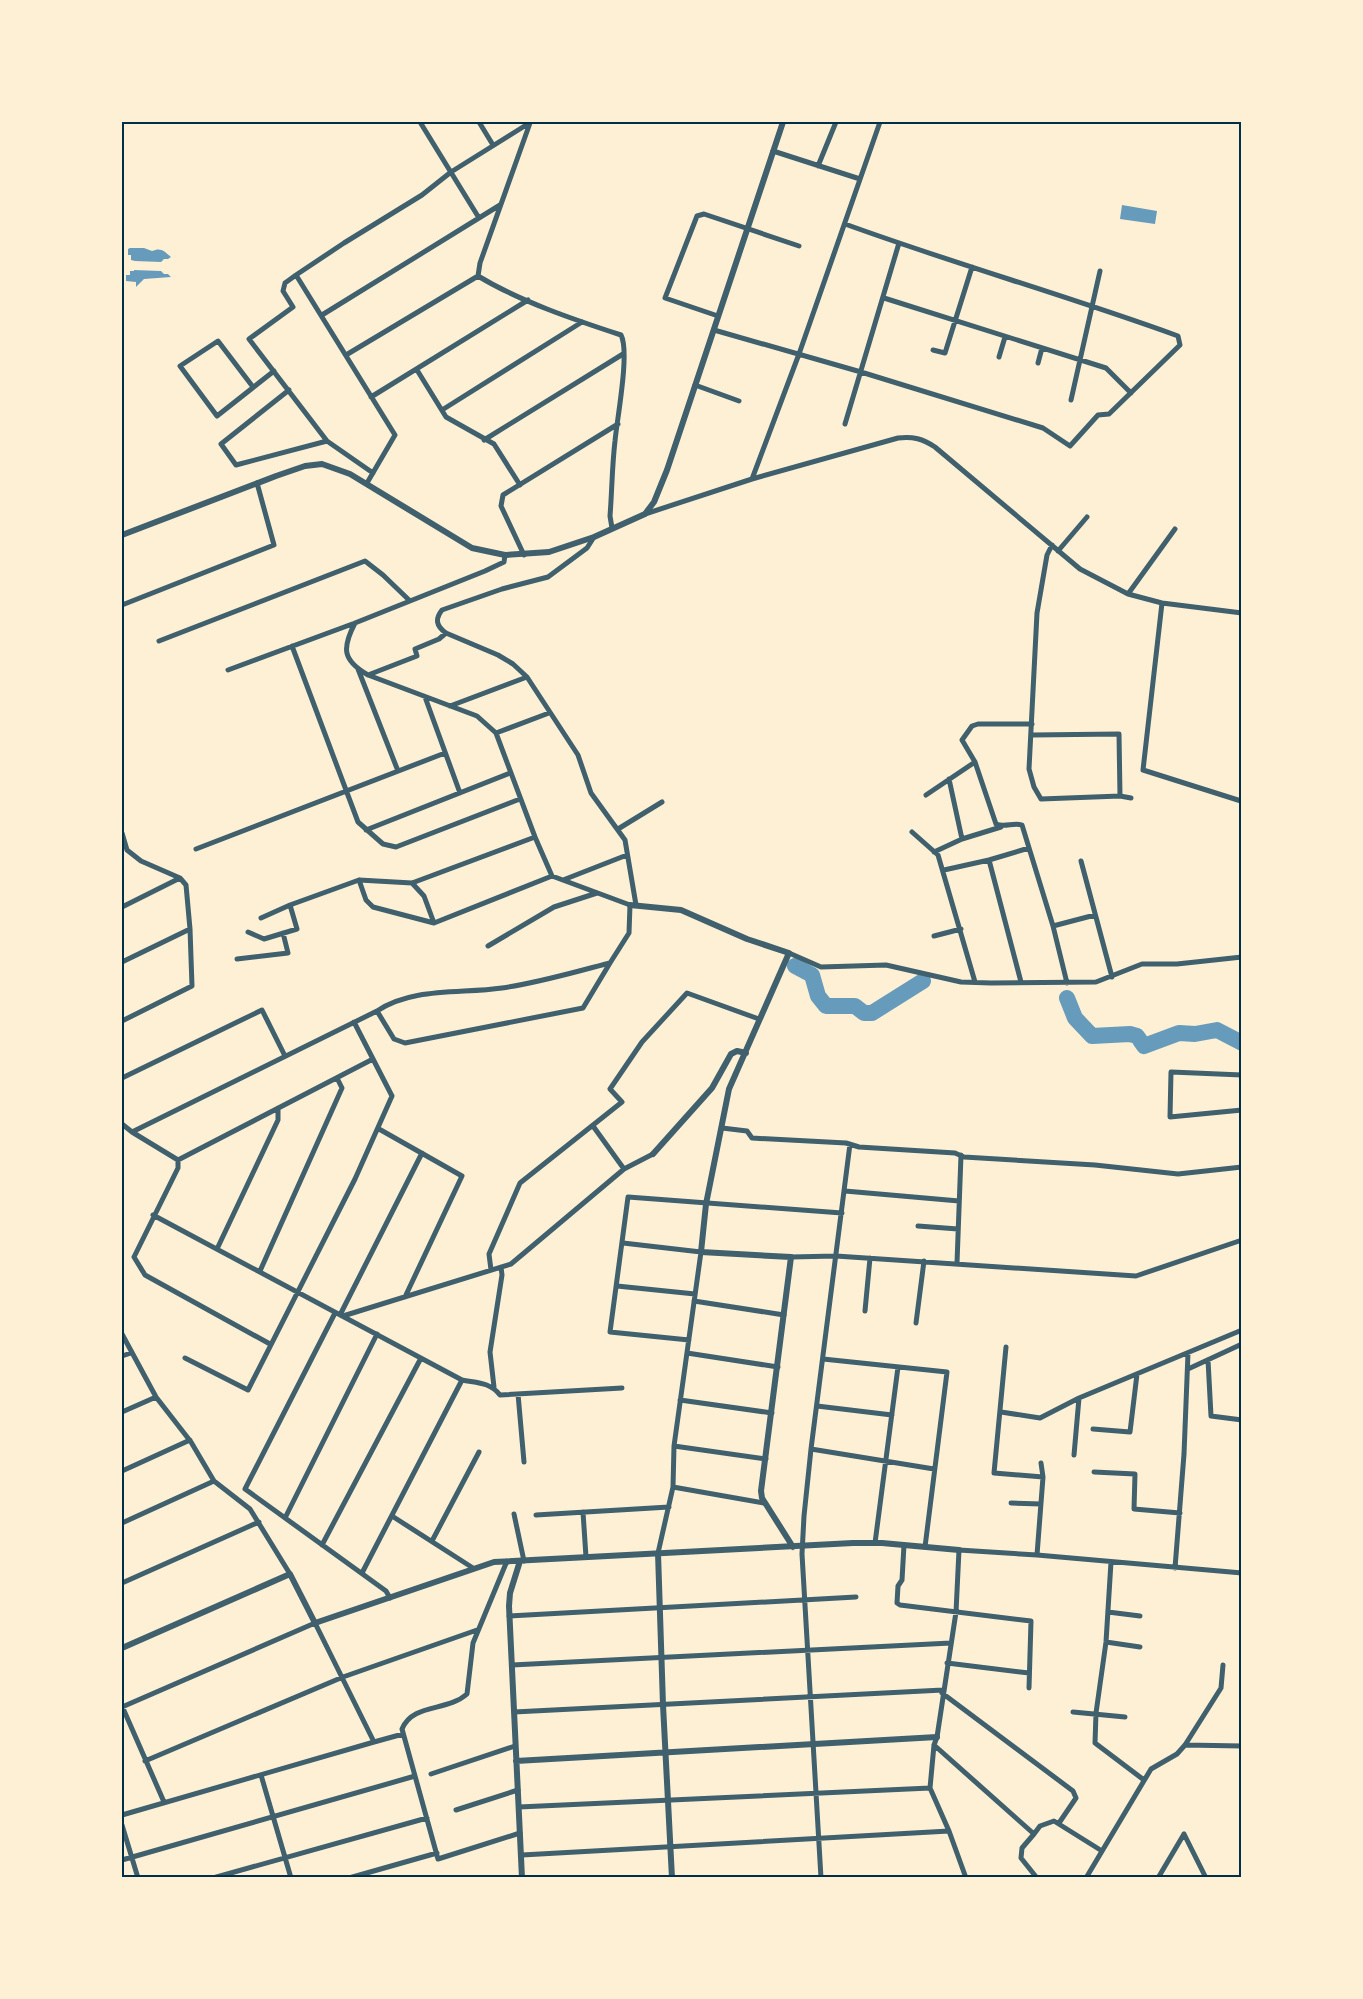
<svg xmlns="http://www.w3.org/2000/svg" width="1363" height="1999" font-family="Quicksand,sans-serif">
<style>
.water{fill:#669bbc}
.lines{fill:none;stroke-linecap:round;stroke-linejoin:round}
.river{stroke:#669bbc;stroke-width:16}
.minor{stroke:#3f606c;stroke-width:5}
.tertiary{stroke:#3f606c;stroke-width:6}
.neatline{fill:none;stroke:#003049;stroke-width:2}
</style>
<rect width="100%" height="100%" fill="#fdf0d5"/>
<path class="water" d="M 1122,205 L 1157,211 L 1155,224 L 1120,219 Z
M 130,248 L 144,248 L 152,251 C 161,247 164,251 171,257 L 168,259 L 164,259 L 161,262 L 135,261 L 131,260 L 131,255 L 128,255 L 128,249 Z
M 134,270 L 161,271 L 164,274 L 168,274 L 171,277 L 144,279 L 136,287 L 136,282 L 126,281 L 126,275 L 130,275 L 130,271 L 134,271 Z"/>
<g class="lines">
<path class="river" d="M 795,966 L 812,975 L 818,996 L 826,1006 L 855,1006 L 864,1013 L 872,1013 L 923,981
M 1067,998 L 1075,1018 L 1092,1036 L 1130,1034 L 1137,1036 L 1144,1046 L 1179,1033 L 1195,1034 L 1217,1030 L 1242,1043"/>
<path class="minor" d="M 420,122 L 479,218
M 479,122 L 493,145
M 530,123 L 480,263 L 478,276 C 519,301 575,320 621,335 C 630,352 617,419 615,441 C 612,466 612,491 610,516 L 612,528
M 773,151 L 860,179
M 818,166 L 836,122
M 296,275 L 285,283 L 283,291 L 293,307 L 249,339 L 327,441
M 884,298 L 1106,368 L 1131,393
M 322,315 L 500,205
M 718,316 L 665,298 L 697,216 L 704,214 L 799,246
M 714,330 L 861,372 L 1043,428 L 1070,446 L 1098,415 L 1109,414 L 1180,345 L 1178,336 C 1068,296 955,264 845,224
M 933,350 L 945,353 L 972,267
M 346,355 L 478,276
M 999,357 L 1005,337
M 1038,363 L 1042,348
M 417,370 L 446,417 L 494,444 L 520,485
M 695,385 L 739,401
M 253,387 L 218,341 L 180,366 L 217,416 L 274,371
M 289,390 L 221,444 L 236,465 L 327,441 L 373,473
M 371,397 L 528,300
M 1071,400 L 1100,271
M 442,410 L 582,322
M 845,424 L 899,243
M 484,440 L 623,354
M 752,479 L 799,354 L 880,122
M 367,483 L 395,435 L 296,275 L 344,243 L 422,195 L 451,172 L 531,122
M 645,514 L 752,479 L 898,438 C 913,436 923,439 935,447 L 1080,569 L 1128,594 L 1162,603 L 1242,613
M 594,537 L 587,548 L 548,577 L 502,589 L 442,610 C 435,619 436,626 446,633 L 498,655 L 513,664 L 527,677 L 578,755 L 591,793 L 625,840 L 636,905
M 1052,545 L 1047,555 L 1037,613 L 1029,769 L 1034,787 L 1041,799 L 1120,796 L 1131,798
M 1058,551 L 1087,517
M 524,555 L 501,506 L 503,495 L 618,424
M 1128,594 L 1175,529
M 1162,603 L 1143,770 L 1241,801
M 122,605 L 274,545 L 257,483
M 159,641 L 365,561 L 383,575 L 409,600
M 292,646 L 358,822 L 383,844 L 396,847 L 520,799
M 358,669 L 398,771
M 228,670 L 355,623 L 485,571 L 504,562 L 505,555
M 368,675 L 417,656 L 415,649 L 439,639 L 446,633
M 425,697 L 460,793
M 450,706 L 527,677
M 1032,724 L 978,724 L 972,726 L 962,740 L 975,762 L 996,824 C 1005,828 1013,822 1022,825 L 1053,926 L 1067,983
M 496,733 L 549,713
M 1032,735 L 1119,734 L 1120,796
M 949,779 L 962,839
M 926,795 L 975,762
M 618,829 L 662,802
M 366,830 L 510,773
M 912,832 L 938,855 L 975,982
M 122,833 L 127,850 L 141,861 L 180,878
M 196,849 L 445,753
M 934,852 L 962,839 L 1001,827
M 989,860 L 1021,982
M 1081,861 L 1112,977
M 944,870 L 989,860 L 1029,848
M 359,880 L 366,900 L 373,907 L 434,923 L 552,876
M 563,880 L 627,855
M 412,883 L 424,896 L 434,923
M 122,907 L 180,878 L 186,885 L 190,929 L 192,986 L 122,1021
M 261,918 L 290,905
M 1053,926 L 1095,915
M 248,932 L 264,939 L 297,929 L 290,905 L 359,880 L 412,883 L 535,837
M 934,936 L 961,929
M 488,946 L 554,907 L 597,893
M 789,953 L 821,967 L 886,965 L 961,982 L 991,983 L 1096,982 L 1142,964 L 1177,964 L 1242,957
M 237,959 L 288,953 L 283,933
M 122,962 L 190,929
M 377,1011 L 394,1039 L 405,1043 L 583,1008 L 610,963
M 1242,1075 L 1171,1072 L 1170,1117 L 1242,1110
M 122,1078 L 262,1010 L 285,1056
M 122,1124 L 132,1132 L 377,1011 C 413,987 461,994 502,988 C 538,983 574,972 610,963 L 629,933 L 630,905 L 552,876 L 535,837 L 496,733 L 477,716 L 368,675 C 342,660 342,648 355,623
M 593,1126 L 624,1169
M 722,1128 L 747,1131 L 752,1138 L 846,1143 L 859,1147 L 955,1153 L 964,1157 L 1095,1165 L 1178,1174 L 1242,1167
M 379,1129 L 462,1176 L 405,1297
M 132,1132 L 178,1160 L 178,1168 L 134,1257 L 145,1275 L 270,1344
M 178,1160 L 373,1059
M 845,1191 L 959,1201
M 153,1215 L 462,1380 C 477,1383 490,1382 500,1395 L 622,1388
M 918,1226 L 958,1229
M 623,1243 L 701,1252 L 674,1446 L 673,1487 L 658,1553
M 217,1249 L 278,1120 L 278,1108
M 791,1257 L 836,1256 L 1136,1276 L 1242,1240
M 957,1263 L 961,1155
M 491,1270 L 489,1254 L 520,1183 L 622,1102 L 610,1089 L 642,1042 L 687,993 L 759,1019
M 260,1271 L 342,1088 L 337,1078
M 617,1286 L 695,1294
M 694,1301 L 784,1315
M 865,1311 L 870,1258
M 335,1313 L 245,1489 L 386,1591 L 390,1598
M 340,1315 L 422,1153
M 343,1316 L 511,1264 L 624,1169 L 653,1154
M 916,1323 L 924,1261
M 122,1334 L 156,1397 L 191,1442 L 214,1481 L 250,1509 L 290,1574
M 689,1340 L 610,1332 L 628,1197 L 842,1213
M 1006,1347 L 994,1473 L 1043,1477
M 687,1353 L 778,1367
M 122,1356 L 131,1353
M 185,1358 L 248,1390 L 355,1179 L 392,1096 L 354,1022
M 823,1359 L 947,1372 L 925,1547
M 1208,1360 L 1211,1416 L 1242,1420
M 1188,1369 L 1242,1344
M 494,1387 L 490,1352 L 502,1275 L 501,1267
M 518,1394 L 524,1462
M 680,1400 L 772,1413
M 817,1406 L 892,1415
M 122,1412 L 156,1397
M 1001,1412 L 1040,1418 L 1079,1398 L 1242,1330
M 1093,1429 L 1130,1432 L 1137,1374
M 674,1446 L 766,1459
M 811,1449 L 934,1469
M 1074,1455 L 1079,1398
M 122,1471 L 190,1440
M 1094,1472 L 1135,1474 L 1134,1509 L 1180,1513
M 673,1487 L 764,1503
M 1011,1503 L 1041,1504
M 583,1512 L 586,1557
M 514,1514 L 524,1561
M 536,1515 L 669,1507
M 392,1516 L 473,1568
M 285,1518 L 377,1334
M 122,1523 L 214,1481
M 432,1541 L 479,1452
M 875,1543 L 898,1367
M 322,1545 L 421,1358
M 904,1545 L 902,1580 L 898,1586 L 897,1603 L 900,1605 L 1031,1621 L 1029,1688
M 1037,1555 L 1043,1477 L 1041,1463
M 507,1561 L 473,1643 L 467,1694 C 447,1712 413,1703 402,1729 L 438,1859 L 520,1833
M 1111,1562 L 1106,1642 L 1096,1713 L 1095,1743 L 1144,1780
M 1175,1568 L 1184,1454 L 1188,1353
M 362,1573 L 462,1380
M 122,1583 L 259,1522
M 1108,1612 L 1140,1616
M 509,1616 L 856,1597
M 1106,1642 L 1140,1647
M 947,1663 L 1029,1673
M 512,1665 L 951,1643
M 942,1693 L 1073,1791 L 1076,1798 L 1059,1823
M 122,1706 L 164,1802
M 122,1707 L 315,1623 L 374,1742 L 122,1815
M 514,1712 L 943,1690
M 1073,1712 L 1125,1717
M 374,1742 L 403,1734
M 934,1745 L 1034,1834 L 1040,1826 L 1054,1821 L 1102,1851
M 1185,1745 L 1242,1746
M 145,1761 L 343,1677 L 477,1630
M 431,1774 L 515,1746
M 261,1775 L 291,1878
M 519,1807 L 930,1788
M 456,1810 L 518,1790
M 122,1825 L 138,1878
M 1034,1834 L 1022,1848 L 1021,1858 L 1037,1878
M 1184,1834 L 1206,1878
M 522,1855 L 949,1831
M 122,1860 L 415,1776
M 213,1878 L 427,1818
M 349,1878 L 437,1853
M 821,1878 L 802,1554 L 804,1516 L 811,1449 L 850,1144
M 966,1878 L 949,1831 L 930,1788 L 934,1745 L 937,1737 L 956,1612 L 959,1550 L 1037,1555 L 1242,1573
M 1086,1878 L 1151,1769 L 1177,1754 L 1185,1745 L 1221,1688 L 1223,1665
M 1158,1878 L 1184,1834"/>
<path class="tertiary" d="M 122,535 L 276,476 L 305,466 L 322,464 L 350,474 L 472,548 L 505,555 L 549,552 L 594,537 L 645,514 L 654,502 L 667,470 L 783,122
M 630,905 L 681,910 L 747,939 L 789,953 L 729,1089 L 706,1204 L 701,1252 L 791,1257 L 761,1491 L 762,1498 L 793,1547
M 653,1154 L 712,1088 L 731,1054 L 737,1051 L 746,1053
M 658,1553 L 663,1705 L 672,1878
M 520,1561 L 510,1593 L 509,1606 L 522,1878
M 122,1648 L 290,1574 L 315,1623 L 494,1562 L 853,1543 L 882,1543 L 959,1550
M 516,1761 L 937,1737"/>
</g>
<rect width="1363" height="1999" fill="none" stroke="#fdf0d5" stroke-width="246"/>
<rect x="123" y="123" width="1117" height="1753" class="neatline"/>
</svg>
